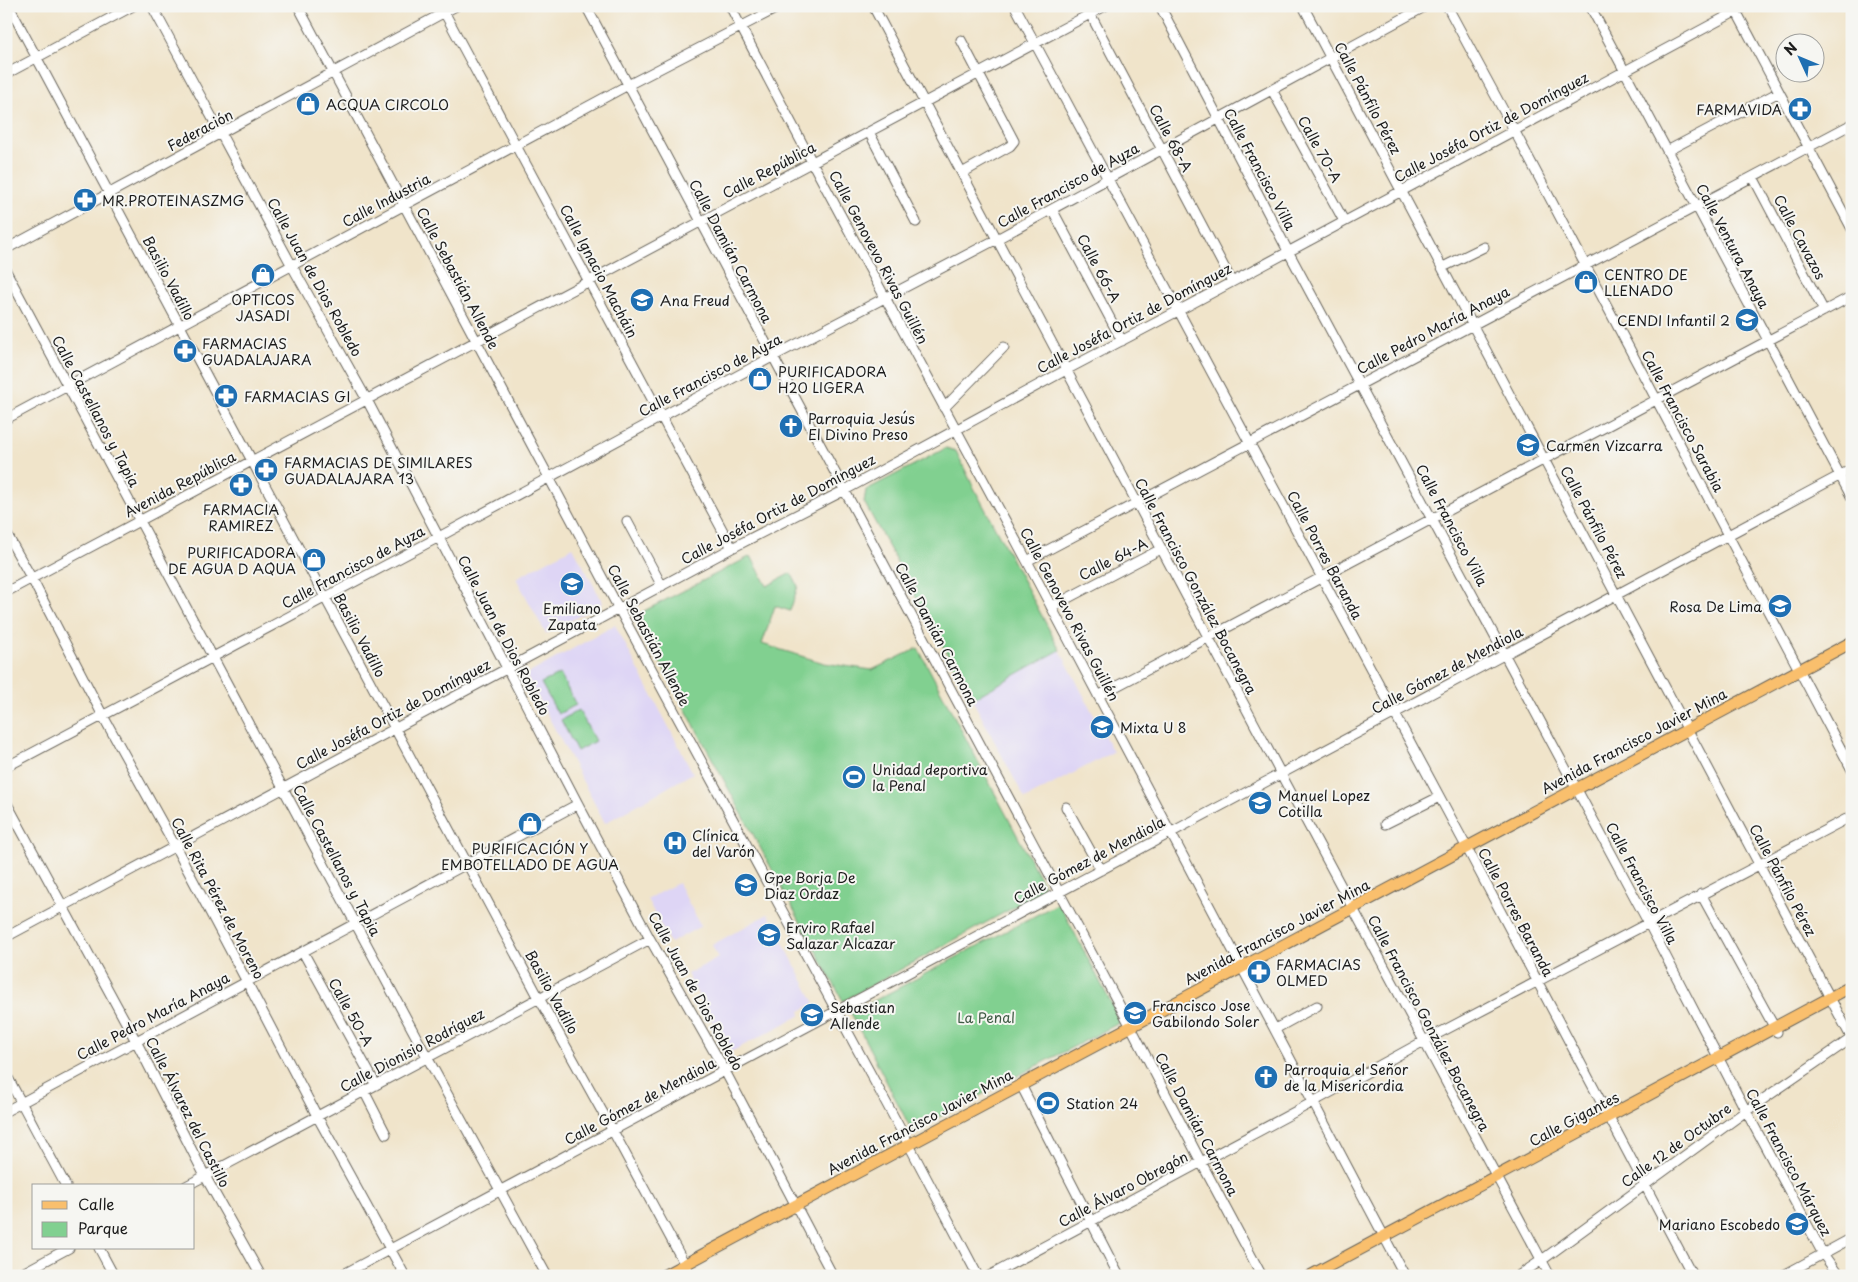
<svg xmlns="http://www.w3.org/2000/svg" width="1858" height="1282" font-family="'Playpen Sans',sans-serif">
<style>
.built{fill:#ded5f5}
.green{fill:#81d090;stroke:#4e7656}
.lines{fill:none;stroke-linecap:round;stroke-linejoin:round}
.minor-casing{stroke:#666259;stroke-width:11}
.major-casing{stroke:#666259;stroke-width:13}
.minor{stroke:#fff;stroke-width:9}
.major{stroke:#f9bf6d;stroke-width:11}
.labels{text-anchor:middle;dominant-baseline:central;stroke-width:4;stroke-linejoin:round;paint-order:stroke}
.street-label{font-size:14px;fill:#1c1c1c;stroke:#f6f6f2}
.poi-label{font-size:14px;fill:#1c1c1c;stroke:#f6f6f2;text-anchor:start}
.park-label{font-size:14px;fill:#3f5b45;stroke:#f6f6f2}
</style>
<rect width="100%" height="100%" fill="#f6f6f2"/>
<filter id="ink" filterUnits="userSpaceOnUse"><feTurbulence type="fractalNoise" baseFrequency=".02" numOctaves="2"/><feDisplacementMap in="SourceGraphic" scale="10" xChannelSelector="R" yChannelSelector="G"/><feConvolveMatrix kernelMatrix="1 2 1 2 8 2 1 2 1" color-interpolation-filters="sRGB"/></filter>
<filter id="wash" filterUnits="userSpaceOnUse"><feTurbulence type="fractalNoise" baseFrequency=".0096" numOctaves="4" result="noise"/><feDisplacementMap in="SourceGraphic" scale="20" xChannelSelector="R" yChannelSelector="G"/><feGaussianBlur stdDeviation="1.12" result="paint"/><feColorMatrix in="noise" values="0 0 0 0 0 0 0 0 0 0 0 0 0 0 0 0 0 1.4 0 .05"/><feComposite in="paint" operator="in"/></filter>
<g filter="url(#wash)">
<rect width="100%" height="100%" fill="#f0e4ca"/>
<path class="built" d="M 573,547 L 603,603 L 546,634 L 516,578 Z
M 615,625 L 693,773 L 605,823 L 526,675 Z
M 1060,650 L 1113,752 L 1025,799 L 972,699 Z
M 678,883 L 701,926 L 670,943 L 647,899 Z
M 768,914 L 815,1003 L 800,1011 L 801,1015 L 729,1053 L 687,974 L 718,958 L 712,945 Z"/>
<path class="green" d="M 946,448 L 956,451 L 973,486 L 1060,650 L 972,699 L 864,502 L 866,490 Z
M 751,556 L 767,586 L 791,573 L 798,586 L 790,611 L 775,606 L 762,644 L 824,663 L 872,670 L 918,648 L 1043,884 L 1040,893 L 843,1001 L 639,623 L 644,611 Z
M 560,674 L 576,705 L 558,714 L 541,683 Z
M 579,710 L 595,741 L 577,751 L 561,720 Z
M 1059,903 L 1121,1022 L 912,1131 L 851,1013 Z"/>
</g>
<g filter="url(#ink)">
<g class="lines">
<g class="minor-casing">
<path id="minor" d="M 9,6 L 539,998 L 613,1131 L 691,1276
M 152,6 L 292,266 L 367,400 L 578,804 L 650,939 L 725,1071 L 833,1276
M 298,6 L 619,609 L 909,1145 L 978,1276
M 441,6 L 732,548
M 586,6 L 1131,1027 L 1201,1162 L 1262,1276
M 730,6 L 812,162 L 1027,561 L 1405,1276
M 873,6 L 1281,774 L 1550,1276
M 1015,6 L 1467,848 L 1693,1276
M 1086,6 L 1232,282
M 1160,6 L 1288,251 L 1648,922 L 1746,1111 L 1823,1254 L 1839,1276
M 1303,6 L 1852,1039
M 1447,6 L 1514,130 L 1852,770
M 1590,6 L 1852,498
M 1734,7 L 1852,229
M 961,40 L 1014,141 L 1010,146 L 962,173
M 6,74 L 133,6
M 1272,90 L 1344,221
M 869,132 L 916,222
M 1667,151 L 1779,92
M 1753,177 L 1824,311
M 1052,209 L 1122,341
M 6,249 L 456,6
M 1443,267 L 1484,247
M 6,271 L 427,1057 L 547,1276
M 944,408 L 1004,347
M 6,419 L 628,85 L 781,6
M 627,521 L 662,586
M 6,533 L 32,579 L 103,716 L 175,846 L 247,982 L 317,1116 L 405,1276
M 1027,561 L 1852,124
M 6,592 L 1105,6
M 1051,607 L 1161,549
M 1098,696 L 1852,296
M 6,767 L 437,538 L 772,357 L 997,239 L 1426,6
M 6,802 L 136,1041 L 205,1176 L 261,1276
M 1066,807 L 1101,870
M 1385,824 L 1439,797
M 1701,894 L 1777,1032
M 6,937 L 732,548 L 845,490 L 1066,370 L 1178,311 L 1746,6
M 303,952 L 376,1085
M 1275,1029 L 1317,1006
M 6,1074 L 66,1186
M 1021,1085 L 1119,1276
M 364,1091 L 386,1134
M 6,1111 L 578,804
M 186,1186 L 650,939
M 99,1248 L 114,1276
M 17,1276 L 69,1248
M 340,1276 L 1852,469
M 989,1276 L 1313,1102 L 1424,1041 L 1852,816
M 1518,1276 L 1542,1260 L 1746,1111 L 1852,1038
M 1782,1276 L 1852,1238"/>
</g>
<g class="major-casing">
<path id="major" d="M 663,1276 L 1852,642
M 1310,1276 L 1852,986"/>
</g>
<use href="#minor" class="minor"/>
<use href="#major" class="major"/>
</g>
</g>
<defs>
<g id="shop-disc" transform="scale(1.25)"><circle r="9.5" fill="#1f6fb2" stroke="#f6f6f2"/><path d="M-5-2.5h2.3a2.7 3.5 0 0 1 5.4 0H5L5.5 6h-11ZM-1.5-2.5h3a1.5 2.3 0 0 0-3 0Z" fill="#fff"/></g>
<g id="pharmacy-disc" transform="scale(1.25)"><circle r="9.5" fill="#1f6fb2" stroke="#f6f6f2"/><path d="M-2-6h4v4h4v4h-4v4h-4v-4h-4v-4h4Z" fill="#fff"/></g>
<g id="school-disc" transform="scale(1.25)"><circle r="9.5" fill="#1f6fb2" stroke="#f6f6f2"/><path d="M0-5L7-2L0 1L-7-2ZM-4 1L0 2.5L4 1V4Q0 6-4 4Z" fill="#fff"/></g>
<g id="church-disc" transform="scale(1.25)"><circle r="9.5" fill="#1f6fb2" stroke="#f6f6f2"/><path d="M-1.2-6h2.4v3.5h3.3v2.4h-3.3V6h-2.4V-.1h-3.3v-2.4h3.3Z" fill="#fff"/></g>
<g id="stadium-disc" transform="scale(1.25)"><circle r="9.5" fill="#1f6fb2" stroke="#f6f6f2"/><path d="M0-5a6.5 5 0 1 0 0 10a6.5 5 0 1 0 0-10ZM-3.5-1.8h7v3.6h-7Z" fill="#fff"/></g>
<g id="hospital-disc" transform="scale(1.25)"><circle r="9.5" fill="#1f6fb2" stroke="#f6f6f2"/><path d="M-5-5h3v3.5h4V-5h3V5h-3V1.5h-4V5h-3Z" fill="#fff"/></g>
</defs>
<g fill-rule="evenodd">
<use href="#shop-disc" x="308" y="104"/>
<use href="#pharmacy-disc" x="1800" y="109"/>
<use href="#pharmacy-disc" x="85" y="200"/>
<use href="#shop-disc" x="263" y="275"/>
<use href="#shop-disc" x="1586" y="282"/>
<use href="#school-disc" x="642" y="300"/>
<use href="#school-disc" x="1747" y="320"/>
<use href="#pharmacy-disc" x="185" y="351"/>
<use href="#shop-disc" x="760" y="379"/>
<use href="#pharmacy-disc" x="226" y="396"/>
<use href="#church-disc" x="791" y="426"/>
<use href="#school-disc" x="1528" y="445"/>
<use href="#pharmacy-disc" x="266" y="470"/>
<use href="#pharmacy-disc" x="241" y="485"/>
<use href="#shop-disc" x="314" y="560"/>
<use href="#school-disc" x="572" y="584"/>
<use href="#school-disc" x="1780" y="606"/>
<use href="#school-disc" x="1102" y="727"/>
<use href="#stadium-disc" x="854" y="777"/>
<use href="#school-disc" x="1260" y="803"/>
<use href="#shop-disc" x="530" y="824"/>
<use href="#hospital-disc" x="675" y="843"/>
<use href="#school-disc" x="746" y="885"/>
<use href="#school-disc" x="769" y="935"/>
<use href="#pharmacy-disc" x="1259" y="972"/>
<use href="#school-disc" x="1135" y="1013"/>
<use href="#school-disc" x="812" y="1015"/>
<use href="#church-disc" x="1266" y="1077"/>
<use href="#stadium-disc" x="1048" y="1103"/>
<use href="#school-disc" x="1797" y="1224"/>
</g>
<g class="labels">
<g class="street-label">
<text transform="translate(1368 98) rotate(62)">Calle Pánfilo Pérez</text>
<text transform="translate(1491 127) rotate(-28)">Calle Joséfa Ortiz de Domínguez</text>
<text transform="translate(200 130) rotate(-28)">Federación</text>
<text transform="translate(1171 138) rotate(62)">Calle 68-A</text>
<text transform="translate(1320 149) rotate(61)">Calle 70-A</text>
<text transform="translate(1260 169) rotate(62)">Calle Francisco Villa</text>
<text transform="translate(769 170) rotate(-28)">Calle República</text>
<text transform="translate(1068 185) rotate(-29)">Calle Francisco de Ayza</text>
<text transform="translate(386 200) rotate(-28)">Calle Industria</text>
<text transform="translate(1800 237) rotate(62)">Calle Cavazos</text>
<text transform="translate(1733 246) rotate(62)">Calle Ventura Anaya</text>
<text transform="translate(731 251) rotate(62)">Calle Damián Carmona</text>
<text transform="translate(879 257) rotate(62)">Calle Genovevo Rivas Guillén</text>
<text transform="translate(1099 268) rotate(62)">Calle 66-A</text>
<text transform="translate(599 271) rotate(62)">Calle Ignacio Macháin</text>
<text transform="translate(315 277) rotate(61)">Calle Juan de Dios Robledo</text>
<text transform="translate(169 278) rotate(62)">Basilio Vadillo</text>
<text transform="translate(458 278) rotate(62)">Calle Sebastián Allende</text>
<text transform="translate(1134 318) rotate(-28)">Calle Joséfa Ortiz de Domínguez</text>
<text transform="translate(1433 330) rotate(-28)">Calle Pedro María Anaya</text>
<text transform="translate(710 375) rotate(-28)">Calle Francisco de Ayza</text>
<text transform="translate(96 411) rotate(62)">Calle Castellanos y Tapia</text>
<text transform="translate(1683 421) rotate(62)">Calle Francisco Sarabia</text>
<text transform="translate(180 484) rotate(-28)">Avenida República</text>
<text transform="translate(778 509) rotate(-28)">Calle Joséfa Ortiz de Domínguez</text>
<text transform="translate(1594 522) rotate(62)">Calle Pánfilo Pérez</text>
<text transform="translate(1452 525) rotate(62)">Calle Francisco Villa</text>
<text transform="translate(1325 555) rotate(62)">Calle Porres Baranda</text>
<text transform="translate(1113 559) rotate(-27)">Calle 64-A</text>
<text transform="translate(353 567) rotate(-28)">Calle Francisco de Ayza</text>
<text transform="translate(1196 586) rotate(62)">Calle Francisco González Bocanegra</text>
<text transform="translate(1070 614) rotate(62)">Calle Genovevo Rivas Guillén</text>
<text transform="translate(937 634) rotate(62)">Calle Damián Carmona</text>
<text transform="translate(360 635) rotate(62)">Basilio Vadillo</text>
<text transform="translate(504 635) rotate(62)">Calle Juan de Dios Robledo</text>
<text transform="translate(649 635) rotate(62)">Calle Sebastián Allende</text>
<text transform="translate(1447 670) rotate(-28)">Calle Gómez de Mendiola</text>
<text transform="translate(393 714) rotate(-28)">Calle Joséfa Ortiz de Domínguez</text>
<text transform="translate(1634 741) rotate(-28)">Avenida Francisco Javier Mina</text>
<text transform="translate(337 860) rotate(62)">Calle Castellanos y Tapia</text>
<text transform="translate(1089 860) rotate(-28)">Calle Gómez de Mendiola</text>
<text transform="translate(1783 880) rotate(62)">Calle Pánfilo Pérez</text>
<text transform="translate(1642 883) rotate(62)">Calle Francisco Villa</text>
<text transform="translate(218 898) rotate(62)">Calle Rita Pérez de Moreno</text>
<text transform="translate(1516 912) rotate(62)">Calle Porres Baranda</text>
<text transform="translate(1277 932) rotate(-28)">Avenida Francisco Javier Mina</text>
<text transform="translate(696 991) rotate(61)">Calle Juan de Dios Robledo</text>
<text transform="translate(552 992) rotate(61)">Basilio Vadillo</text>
<text transform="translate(351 1012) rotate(61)">Calle 50-A</text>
<text transform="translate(153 1016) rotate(-28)">Calle Pedro María Anaya</text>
<text transform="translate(1429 1023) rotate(62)">Calle Francisco González Bocanegra</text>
<text transform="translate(412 1050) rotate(-28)">Calle Dionisio Rodríguez</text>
<text transform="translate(640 1101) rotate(-28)">Calle Gómez de Mendiola</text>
<text transform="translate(188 1112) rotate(63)">Calle Álvarez del Castillo</text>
<text transform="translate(1574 1119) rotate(-28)">Calle Gigantes</text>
<text transform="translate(920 1122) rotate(-28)">Avenida Francisco Javier Mina</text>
<text transform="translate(1197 1124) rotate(62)">Calle Damián Carmona</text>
<text transform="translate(1676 1145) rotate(-36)">Calle 12 de Octubre</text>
<text transform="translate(1789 1162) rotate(62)">Calle Francisco Márquez</text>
<text transform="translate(1123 1189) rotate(-28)">Calle Álvaro Obregón</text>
</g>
<g class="poi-label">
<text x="326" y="104">ACQUA CIRCOLO</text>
<text x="1782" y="109" text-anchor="end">FARMAVIDA</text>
<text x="102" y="200">MR.PROTEINASZMG</text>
<text x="1604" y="274">CENTRO DE<tspan x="1604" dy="16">LLENADO</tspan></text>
<text x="263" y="299" text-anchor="middle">OPTICOS<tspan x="263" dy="16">JASADI</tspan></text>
<text x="660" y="300">Ana Freud</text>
<text x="1730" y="320" text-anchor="end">CENDI Infantil 2</text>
<text x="202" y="343">FARMACIAS<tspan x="202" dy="16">GUADALAJARA</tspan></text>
<text x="778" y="371">PURIFICADORA<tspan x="778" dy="16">H20 LIGERA</tspan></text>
<text x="244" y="396">FARMACIAS GI</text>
<text x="808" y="418">Parroquia Jesús<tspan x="808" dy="16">El Divino Preso</tspan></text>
<text x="1546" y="445">Carmen Vizcarra</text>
<text x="284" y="462">FARMACIAS DE SIMILARES<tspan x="284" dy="16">GUADALAJARA 13</tspan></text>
<text x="241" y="509" text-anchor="middle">FARMACIA<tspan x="241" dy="16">RAMIREZ</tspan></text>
<text x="296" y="552" text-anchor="end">PURIFICADORA<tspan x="296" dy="16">DE AGUA D AQUA</tspan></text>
<text x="1762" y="606" text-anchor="end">Rosa De Lima</text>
<text x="572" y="608" text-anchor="middle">Emiliano<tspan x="572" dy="16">Zapata</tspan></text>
<text x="1120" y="727">Mixta U 8</text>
<text x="872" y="769">Unidad deportiva<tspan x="872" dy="16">la Penal</tspan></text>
<text x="1278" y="795">Manuel Lopez<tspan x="1278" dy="16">Cotilla</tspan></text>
<text x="692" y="835">Clínica<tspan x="692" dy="16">del Varón</tspan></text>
<text x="530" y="848" text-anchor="middle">PURIFICACIÓN Y<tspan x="530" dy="16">EMBOTELLADO DE AGUA</tspan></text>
<text x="764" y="877">Gpe Borja De<tspan x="764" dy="16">Diaz Ordaz</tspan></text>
<text x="786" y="927">Erviro Rafael<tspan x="786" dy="16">Salazar Alcazar</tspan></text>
<text x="1276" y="964">FARMACIAS<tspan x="1276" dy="16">OLMED</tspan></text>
<text x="1152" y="1005">Francisco Jose<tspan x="1152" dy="16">Gabilondo Soler</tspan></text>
<text x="830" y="1007">Sebastian<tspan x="830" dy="16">Allende</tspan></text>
<text x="1284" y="1069">Parroquia el Señor<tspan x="1284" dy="16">de la Misericordia</tspan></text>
<text x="1066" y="1103">Station 24</text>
<text x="1780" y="1224" text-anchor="end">Mariano Escobedo</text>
</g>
<g class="park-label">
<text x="986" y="1017">La Penal</text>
</g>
</g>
<rect width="1858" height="1282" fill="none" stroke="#f6f6f2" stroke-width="25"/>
<rect x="32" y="1184" width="162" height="65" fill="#f6f6f2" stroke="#9f9f9c"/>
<rect x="42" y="1201" width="25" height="8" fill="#f9bf6d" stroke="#9f9f9c"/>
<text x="78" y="1210" font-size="15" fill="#1c1c1c">Calle</text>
<rect x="42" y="1222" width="25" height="15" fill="#81d090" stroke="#9f9f9c"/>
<text x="78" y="1234" font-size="15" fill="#1c1c1c">Parque</text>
<g transform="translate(1800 58) rotate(314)"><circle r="24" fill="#f6f6f2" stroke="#9f9f9c"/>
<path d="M0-4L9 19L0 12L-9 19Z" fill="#1f6fb2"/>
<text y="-8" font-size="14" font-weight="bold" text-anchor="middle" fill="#1c1c1c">N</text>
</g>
</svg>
